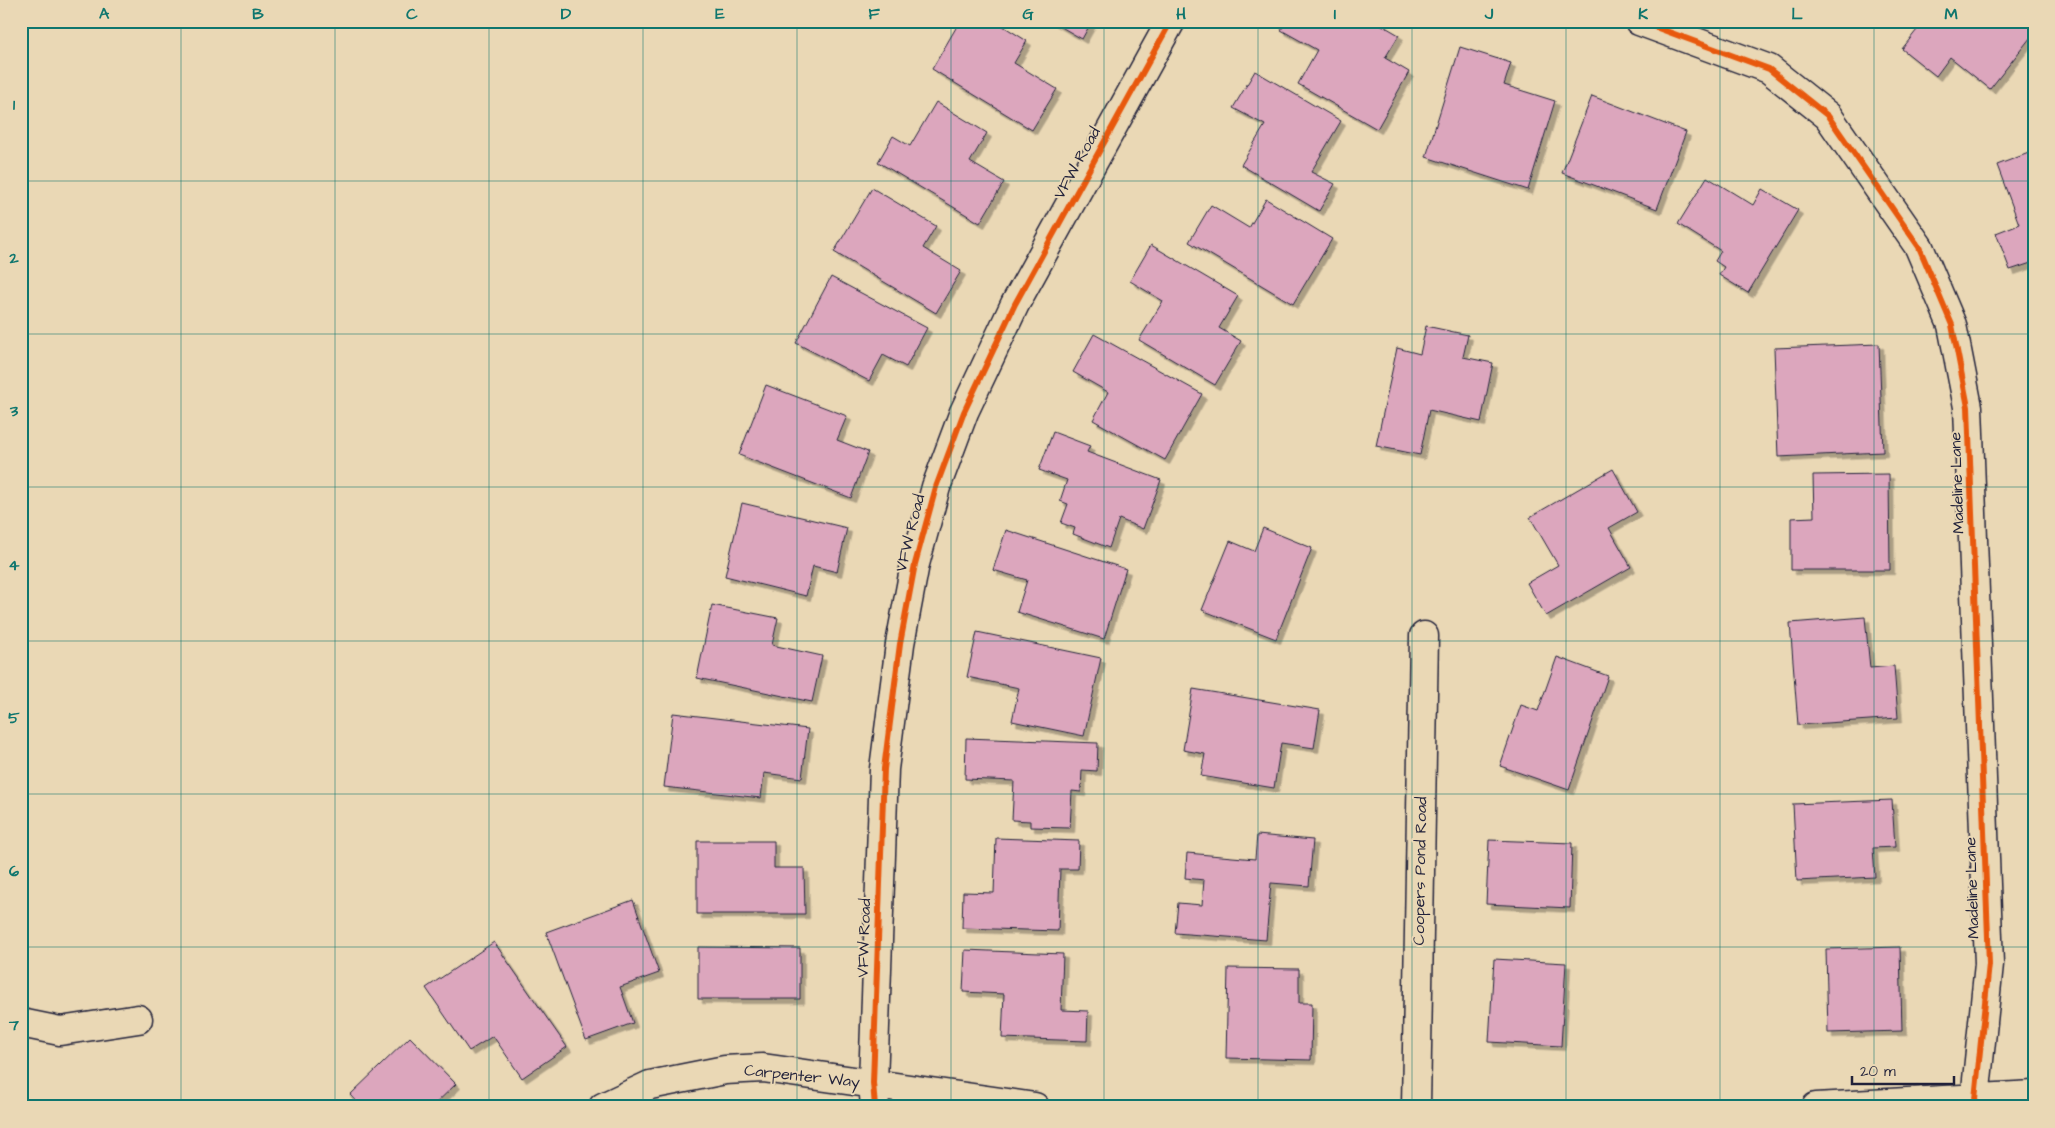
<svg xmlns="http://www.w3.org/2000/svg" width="2055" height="1128" font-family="'Architects Daughter',sans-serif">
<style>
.building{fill:#dca6bd;stroke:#22223b;filter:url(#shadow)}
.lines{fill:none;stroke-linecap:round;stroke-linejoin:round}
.street-casing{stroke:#22223b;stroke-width:31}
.street{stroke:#ead8b5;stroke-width:28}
.cycleway-casing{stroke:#ead8b5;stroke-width:9}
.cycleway{stroke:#e8590c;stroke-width:6}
.grid{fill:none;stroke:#0f766e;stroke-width:1;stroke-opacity:0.55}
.labels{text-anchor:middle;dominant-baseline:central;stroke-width:4;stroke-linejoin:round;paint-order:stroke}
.street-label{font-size:16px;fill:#22223b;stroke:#ead8b5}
.neatline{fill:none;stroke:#0f766e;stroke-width:2}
.grid-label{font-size:16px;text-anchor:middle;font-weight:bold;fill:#0f766e}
</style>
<defs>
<filter id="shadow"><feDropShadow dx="4.5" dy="4.5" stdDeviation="0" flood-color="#0004"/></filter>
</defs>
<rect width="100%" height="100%" fill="#ead8b5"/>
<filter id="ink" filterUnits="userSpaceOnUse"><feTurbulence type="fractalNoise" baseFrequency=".02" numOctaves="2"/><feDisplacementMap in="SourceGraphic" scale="10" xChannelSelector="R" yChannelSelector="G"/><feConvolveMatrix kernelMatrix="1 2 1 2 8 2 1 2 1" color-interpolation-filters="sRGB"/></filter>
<g filter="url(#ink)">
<path class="building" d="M 960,21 L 995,21 L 1027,41 L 1014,63 L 1057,89 L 1032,130 L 932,69 Z
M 1051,21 L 1092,21 L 1082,39 Z
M 1286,21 L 1375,21 L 1399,35 L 1385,58 L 1409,72 L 1377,129 L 1298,84 L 1317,50 L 1281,30 Z
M 1924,21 L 2025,21 L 2034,28 L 2034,33 L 1990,89 L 1950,57 L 1936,76 L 1902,49 Z
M 1460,47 L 1511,63 L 1504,85 L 1555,101 L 1528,190 L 1426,157 Z
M 1255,71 L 1341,121 L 1311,172 L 1335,184 L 1319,211 L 1241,165 L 1265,125 L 1233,108 Z
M 1592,96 L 1686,132 L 1657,209 L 1562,173 Z
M 936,102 L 987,133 L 970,162 L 1004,182 L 980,223 L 878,162 L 893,136 L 910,146 Z
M 2034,151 L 2034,262 L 2010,270 L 1996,233 L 2019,224 L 1997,165 Z
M 1707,177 L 1753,205 L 1762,189 L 1798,210 L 1748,293 L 1719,275 L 1724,267 L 1715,261 L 1721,251 L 1678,224 Z
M 872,188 L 936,226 L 923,248 L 961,271 L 936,313 L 834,252 Z
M 1266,199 L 1332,239 L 1293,304 L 1189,242 L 1211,205 L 1249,228 Z
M 1151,245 L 1238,296 L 1219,328 L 1241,341 L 1215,385 L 1139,340 L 1163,301 L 1130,281 Z
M 831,277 L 927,328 L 906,367 L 883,355 L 869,381 L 796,343 Z
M 1426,326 L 1468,335 L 1463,357 L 1493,363 L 1481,422 L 1429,410 L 1420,455 L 1376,446 L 1397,348 L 1420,354 Z
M 1094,334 L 1202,394 L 1165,460 L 1093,420 L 1108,392 L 1073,372 Z
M 1879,344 L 1883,452 L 1778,457 L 1774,348 Z
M 766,385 L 847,416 L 837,440 L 868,452 L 851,498 L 739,455 Z
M 1053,432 L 1090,446 L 1087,452 L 1161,480 L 1143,529 L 1119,519 L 1109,548 L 1073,534 L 1075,528 L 1061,523 L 1068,504 L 1060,501 L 1067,480 L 1039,470 Z
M 1613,469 L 1637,512 L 1609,528 L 1631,567 L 1546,616 L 1527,583 L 1558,565 L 1530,517 Z
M 1889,474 L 1890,570 L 1791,570 L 1791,518 L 1814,517 L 1813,475 Z
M 742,503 L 847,528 L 837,572 L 813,566 L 806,596 L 725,576 Z
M 1263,528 L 1312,548 L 1276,639 L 1202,610 L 1230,541 L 1254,551 Z
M 1006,530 L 1126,569 L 1104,639 L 1017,612 L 1027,580 L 993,570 Z
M 712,605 L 778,618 L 772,645 L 822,656 L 812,702 L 697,678 Z
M 1865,617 L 1870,668 L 1894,666 L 1898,718 L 1798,725 L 1790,623 Z
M 977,632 L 1101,658 L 1084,736 L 1012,721 L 1019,688 L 967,677 Z
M 1557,657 L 1608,676 L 1569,790 L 1500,766 L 1521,705 L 1538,711 Z
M 1193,689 L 1320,710 L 1314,748 L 1281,743 L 1274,788 L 1201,776 L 1205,754 L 1183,750 Z
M 673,713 L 808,729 L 802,778 L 764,773 L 761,798 L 664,787 Z
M 966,738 L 1098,743 L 1097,771 L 1082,770 L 1081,792 L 1072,791 L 1070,828 L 1030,827 L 1030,821 L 1012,820 L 1014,781 L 965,779 Z
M 1892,800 L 1895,847 L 1873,848 L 1875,877 L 1797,881 L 1793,804 Z
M 1257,835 L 1313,840 L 1309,886 L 1271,883 L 1266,940 L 1175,933 L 1178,903 L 1202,905 L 1204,880 L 1185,878 L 1187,853 L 1255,859 Z
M 996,838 L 1079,841 L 1078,869 L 1060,869 L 1058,931 L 962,928 L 963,892 L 994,893 Z
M 1489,840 L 1572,843 L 1570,908 L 1486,904 Z
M 697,841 L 774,841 L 774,868 L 804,868 L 805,914 L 697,914 Z
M 633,900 L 659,973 L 620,987 L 633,1023 L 586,1040 L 546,932 Z
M 494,942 L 567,1047 L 522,1078 L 493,1036 L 469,1051 L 426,988 Z
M 698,947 L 800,948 L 800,999 L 698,999 Z
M 1900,947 L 1902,1031 L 1828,1033 L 1826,949 Z
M 965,950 L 1063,954 L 1061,1010 L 1088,1011 L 1087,1041 L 1002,1038 L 1004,994 L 963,992 Z
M 1494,959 L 1566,963 L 1561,1046 L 1489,1042 Z
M 1228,968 L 1299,969 L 1299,1003 L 1312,1003 L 1311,1060 L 1226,1058 Z
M 410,1037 L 456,1084 L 432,1107 L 361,1107 L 350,1095 Z"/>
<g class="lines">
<g class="street-casing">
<path id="street" d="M 1639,21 L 1769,69 L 1828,116 L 1919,247 L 1952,325 L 1968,407 L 1989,964 L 1975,1099
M 21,1023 L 60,1031 L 138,1019
M 603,1107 L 650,1085 L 725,1070 L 763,1068 L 1035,1107
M 875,1107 L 873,1083 L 884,769 L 900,644 L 915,564 L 936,487 L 964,412 L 1015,304 L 1171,21
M 1416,1107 L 1424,636
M 1816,1107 L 2034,1095"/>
</g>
<use href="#street" class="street"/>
<g class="cycleway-casing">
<path id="cycleway" d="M 1639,21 L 1769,69 L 1828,116 L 1919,247 L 1952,325 L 1968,407 L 1989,964 L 1975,1099
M 875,1107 L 873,1083 L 884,769 L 900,644 L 915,564 L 936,487 L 964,412 L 1015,304 L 1171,21"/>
</g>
<use href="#cycleway" class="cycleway"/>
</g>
</g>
<path class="grid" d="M 181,21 L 181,1107M 335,21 L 335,1107M 489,21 L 489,1107M 643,21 L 643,1107M 797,21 L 797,1107M 951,21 L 951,1107M 1104,21 L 1104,1107M 1258,21 L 1258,1107M 1412,21 L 1412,1107M 1566,21 L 1566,1107M 1720,21 L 1720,1107M 1874,21 L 1874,1107M 21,181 L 2034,181M 21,334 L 2034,334M 21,487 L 2034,487M 21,641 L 2034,641M 21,794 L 2034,794M 21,947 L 2034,947"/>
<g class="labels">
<g class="street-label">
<text transform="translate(1077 163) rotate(-61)">VFW Road</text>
<text transform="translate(1957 483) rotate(-92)">Madeline Lane</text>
<text transform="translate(910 533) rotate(-76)">VFW Road</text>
<text transform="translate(1420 871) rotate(-89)">Coopers Pond Road</text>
<text transform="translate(1972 888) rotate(-92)">Madeline Lane</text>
<text transform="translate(864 938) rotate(-88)">VFW Road</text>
<text transform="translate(802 1076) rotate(6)">Carpenter Way</text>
</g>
</g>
<rect width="2055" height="1128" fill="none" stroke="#ead8b5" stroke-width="55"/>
<path d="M1852 1076v8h102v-8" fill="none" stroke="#22223b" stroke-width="2.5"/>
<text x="1860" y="1076" font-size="15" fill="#22223b" stroke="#ead8b5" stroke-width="4" paint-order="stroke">20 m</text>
<rect x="28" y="28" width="2000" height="1072" class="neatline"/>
<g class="grid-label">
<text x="104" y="19">A</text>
<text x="258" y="19">B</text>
<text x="412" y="19">C</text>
<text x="566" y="19">D</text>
<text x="720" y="19">E</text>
<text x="874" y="19">F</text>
<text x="1028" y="19">G</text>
<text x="1181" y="19">H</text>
<text x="1335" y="19">I</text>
<text x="1489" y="19">J</text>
<text x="1643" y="19">K</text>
<text x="1797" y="19">L</text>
<text x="1951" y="19">M</text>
<text x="14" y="110">1</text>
<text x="14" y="263">2</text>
<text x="14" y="416">3</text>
<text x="14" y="570">4</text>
<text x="14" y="723">5</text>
<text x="14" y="876">6</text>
<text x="14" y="1030">7</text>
</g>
</svg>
